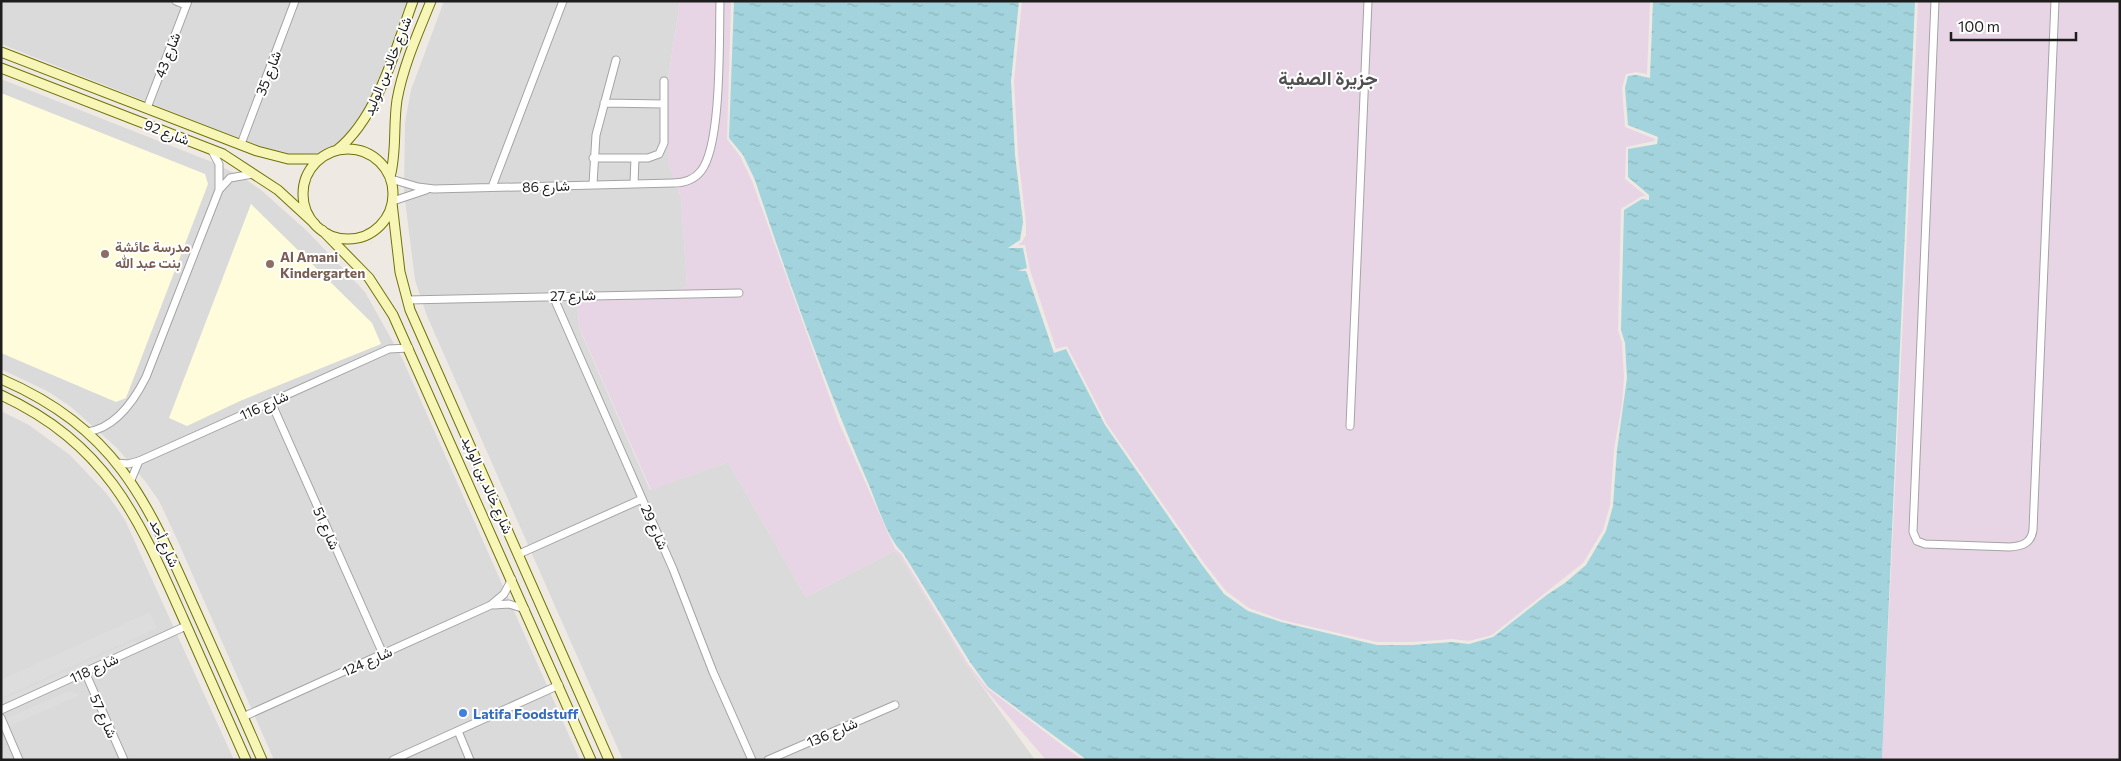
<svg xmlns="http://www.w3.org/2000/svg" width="2121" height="761" font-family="Commissioner,Vazirmatn,sans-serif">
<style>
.residential{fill:#dbdada}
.industrial{fill:#e7d5e5}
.education{fill:#fffcdb}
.parking{fill:#ddd}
.water{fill:url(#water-ripples)}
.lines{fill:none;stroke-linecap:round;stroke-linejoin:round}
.street-casing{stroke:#a4a4a4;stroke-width:9}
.secondary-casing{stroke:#6f7206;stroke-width:11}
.street{stroke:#fff;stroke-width:7}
.secondary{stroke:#f8f6b7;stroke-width:9}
.education-dot{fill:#8d6e63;stroke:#fff;stroke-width:2}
.shop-dot{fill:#3f7fe0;stroke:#fff;stroke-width:2}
.labels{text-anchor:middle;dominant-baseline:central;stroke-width:4;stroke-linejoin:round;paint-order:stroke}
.street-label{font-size:14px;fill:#1d1d1d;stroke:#fff}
.education-label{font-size:14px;font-weight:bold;fill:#785e54;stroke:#fff;text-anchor:start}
.shop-label{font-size:14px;font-weight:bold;fill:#366cbe;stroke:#fff;text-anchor:start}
.district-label{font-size:19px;font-weight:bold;fill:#505050;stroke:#fff}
</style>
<defs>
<pattern id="water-ripples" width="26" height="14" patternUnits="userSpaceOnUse" patternTransform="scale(1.25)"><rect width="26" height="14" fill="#a3d3dc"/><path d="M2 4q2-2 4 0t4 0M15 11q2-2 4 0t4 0" fill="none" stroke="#8cb5bc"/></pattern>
</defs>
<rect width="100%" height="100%" fill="#eee9e3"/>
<path class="residential" d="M 1,1 L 408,1 L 369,104 L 349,137 L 321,153 L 284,156 L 1,44 Z
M 444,1 L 680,1 L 668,79 L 668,162 L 681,197 L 687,286 L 665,298 L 576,298 L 580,330 L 650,490 L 728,462 L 806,597 L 894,551 L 900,556 L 966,664 L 1035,760 L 623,760 L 427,316 L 415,280 L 404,192 L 405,122 L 411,90 Z
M 1,79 L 212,162 L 242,177 L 261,190 L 307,231 L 365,292 L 402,358 L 580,760 L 274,760 L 176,537 L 159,501 L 145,481 L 117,448 L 71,407 L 49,392 L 1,369 Z
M 1,411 L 29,425 L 70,455 L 107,494 L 125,520 L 234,760 L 1,760 Z"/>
<path class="industrial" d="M 680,1 L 731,1 L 727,139 L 740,156 L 752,181 L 839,423 L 895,549 L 901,554 L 968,664 L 987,688 L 1082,760 L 1046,760 L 985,689 L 966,664 L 900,556 L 894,551 L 806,597 L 728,462 L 651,490 L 580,329 L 576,297 L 665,298 L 687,286 L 681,197 L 668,162 L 668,79 Z
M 1022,1 L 1650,1 L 1647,74 L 1636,72 L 1626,74 L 1622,88 L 1625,127 L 1655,139 L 1654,141 L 1626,147 L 1625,179 L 1646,196 L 1642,196 L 1621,209 L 1618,330 L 1622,343 L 1624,378 L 1622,404 L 1614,449 L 1610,505 L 1603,530 L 1583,563 L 1492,635 L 1469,641 L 1452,639 L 1412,642 L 1377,642 L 1282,620 L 1249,608 L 1226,591 L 1204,563 L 1107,424 L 1067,346 L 1056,349 L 1030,270 L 1025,245 L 1018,245 L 1022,242 L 1026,235 L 1026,222 L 1018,155 L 1014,81 Z
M 1918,1 L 2120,1 L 2120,760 L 1882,760 Z"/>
<path class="education" d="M 1,93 L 205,174 L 208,184 L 126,398 L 116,402 L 1,353 Z
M 251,204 L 372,323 L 381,344 L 240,401 L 187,426 L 169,418 Z"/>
<path class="parking" d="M 150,612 L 157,628 L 1,698 L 1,680 Z
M 133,641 L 144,646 L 1,710 L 1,700 Z
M 69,691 L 80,695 L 1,730 L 1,721 Z"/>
<path class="water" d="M 734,1 L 1019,1 L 1011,81 L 1015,155 L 1023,222 L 1020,240 L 1008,248 L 1023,248 L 1027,268 L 1018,271 L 1026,271 L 1054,353 L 1066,349 L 1105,425 L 1202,565 L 1224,594 L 1248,611 L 1281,622 L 1377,645 L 1412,645 L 1452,642 L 1469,644 L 1493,637 L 1548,594 L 1565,583 L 1586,565 L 1606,531 L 1613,506 L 1617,450 L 1627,378 L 1625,343 L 1621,330 L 1624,210 L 1642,199 L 1649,200 L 1649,195 L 1628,177 L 1628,149 L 1657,144 L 1658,137 L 1628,125 L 1625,88 L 1628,76 L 1636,75 L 1650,78 L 1653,1 L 1915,1 L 1882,760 L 1087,760 L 988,687 L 970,662 L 903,553 C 888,540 877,504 869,485 C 826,386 789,283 755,180 L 743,155 L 729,138 Z"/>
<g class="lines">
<g class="street-casing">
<path id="street" d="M 176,1 L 186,5
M 1935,1 L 1913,532 L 1917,541 L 1925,544 L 2010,547 C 2023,546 2031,543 2033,530 L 2055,1
M 604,103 L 664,104
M 147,108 L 188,1
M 241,144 L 295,1
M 211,149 L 219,164 L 219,189
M 593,158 L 648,158 L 659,154 L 664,143 L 664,81
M 391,179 L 418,187 L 434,189 L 673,183 C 684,183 694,180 701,171 C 722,145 719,38 720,1
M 593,184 L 596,135 L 616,60
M 634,184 L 635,158
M 492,187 L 563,1
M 393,201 L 426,190
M 553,296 L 673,569 L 713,672 L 752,760
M 407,300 L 739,293
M 271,402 L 383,654
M 1350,426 L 1368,1
M 87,432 C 116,428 134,401 146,377 L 219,190 L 230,178 L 253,174
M 117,463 L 128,464 L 139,461 L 389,349 L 409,348
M 131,480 L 139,461
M 519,554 L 642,499
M 494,605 L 509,604 L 525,609
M 85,672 L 124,760
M 1,710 L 186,626
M 243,717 L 491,605 L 504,594 L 512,579
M 1,718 L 19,760
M 458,731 L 470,760
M 393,760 L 559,685
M 768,760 L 895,705"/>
</g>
<g class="secondary-casing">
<path id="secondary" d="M 1,52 L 257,151 L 288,159 L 320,159
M 1,68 L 223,154 L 278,190 L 315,224
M303 194a45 45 0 1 1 90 0a45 45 0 1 1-90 0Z
M 337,150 C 378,117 395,50 413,1
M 390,177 C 397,152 393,126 397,100 C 403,66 418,33 431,1
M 392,203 L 400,272 L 410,310 L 609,760
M 322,230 L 369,278 L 393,315 L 591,760
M 1,379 C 116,429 146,499 194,607 C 217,658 240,709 262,760
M 1,395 C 108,445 138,517 183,618 C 204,665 225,712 246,760"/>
</g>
<use href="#street" class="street"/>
<use href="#secondary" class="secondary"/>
</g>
<g class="education-dot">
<circle cx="105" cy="254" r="5"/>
<circle cx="270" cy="264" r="5"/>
</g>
<circle class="shop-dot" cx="463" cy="713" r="5"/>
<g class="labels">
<g class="street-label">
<text transform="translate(167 55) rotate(-69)">شارع 43</text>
<text transform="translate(387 66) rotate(-68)">شارع خالد بن الوليد</text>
<text transform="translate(268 73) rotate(-69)">شارع 35</text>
<text transform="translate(167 132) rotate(21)">شارع 92</text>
<text transform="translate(546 186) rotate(-2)">شارع 86</text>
<text transform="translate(573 295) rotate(-1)">شارع 27</text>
<text transform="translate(264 405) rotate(-24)">شارع 116</text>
<text transform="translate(488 485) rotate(66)">شارع خالد بن الوليد</text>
<text transform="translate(655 527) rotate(66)">شارع 29</text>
<text transform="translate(327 528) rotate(66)">شارع 51</text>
<text transform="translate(165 543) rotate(65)">شارع أحد</text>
<text transform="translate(367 661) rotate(-24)">شارع 124</text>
<text transform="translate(94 668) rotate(-24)">شارع 118</text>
<text transform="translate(104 716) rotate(66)">شارع 57</text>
<text transform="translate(832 732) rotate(-23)">شارع 136</text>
</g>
<g class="education-label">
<text x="115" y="246">مدرسة عائشة<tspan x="115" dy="16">بنت عبد الله</tspan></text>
<text x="280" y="256">Al Amani<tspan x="280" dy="16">Kindergarten</tspan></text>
</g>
<g class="shop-label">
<text x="473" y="713">Latifa Foodstuff</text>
</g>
<g class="district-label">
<text x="1328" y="77">جزيرة الصفية</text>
</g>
</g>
<rect width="2121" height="761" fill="none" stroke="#1d1d1d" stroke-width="5"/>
<path d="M1951 32v8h125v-8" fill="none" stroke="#1d1d1d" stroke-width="2.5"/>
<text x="1958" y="32" font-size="15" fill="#1d1d1d" stroke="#ffffff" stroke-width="4" paint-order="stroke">100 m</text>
</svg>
